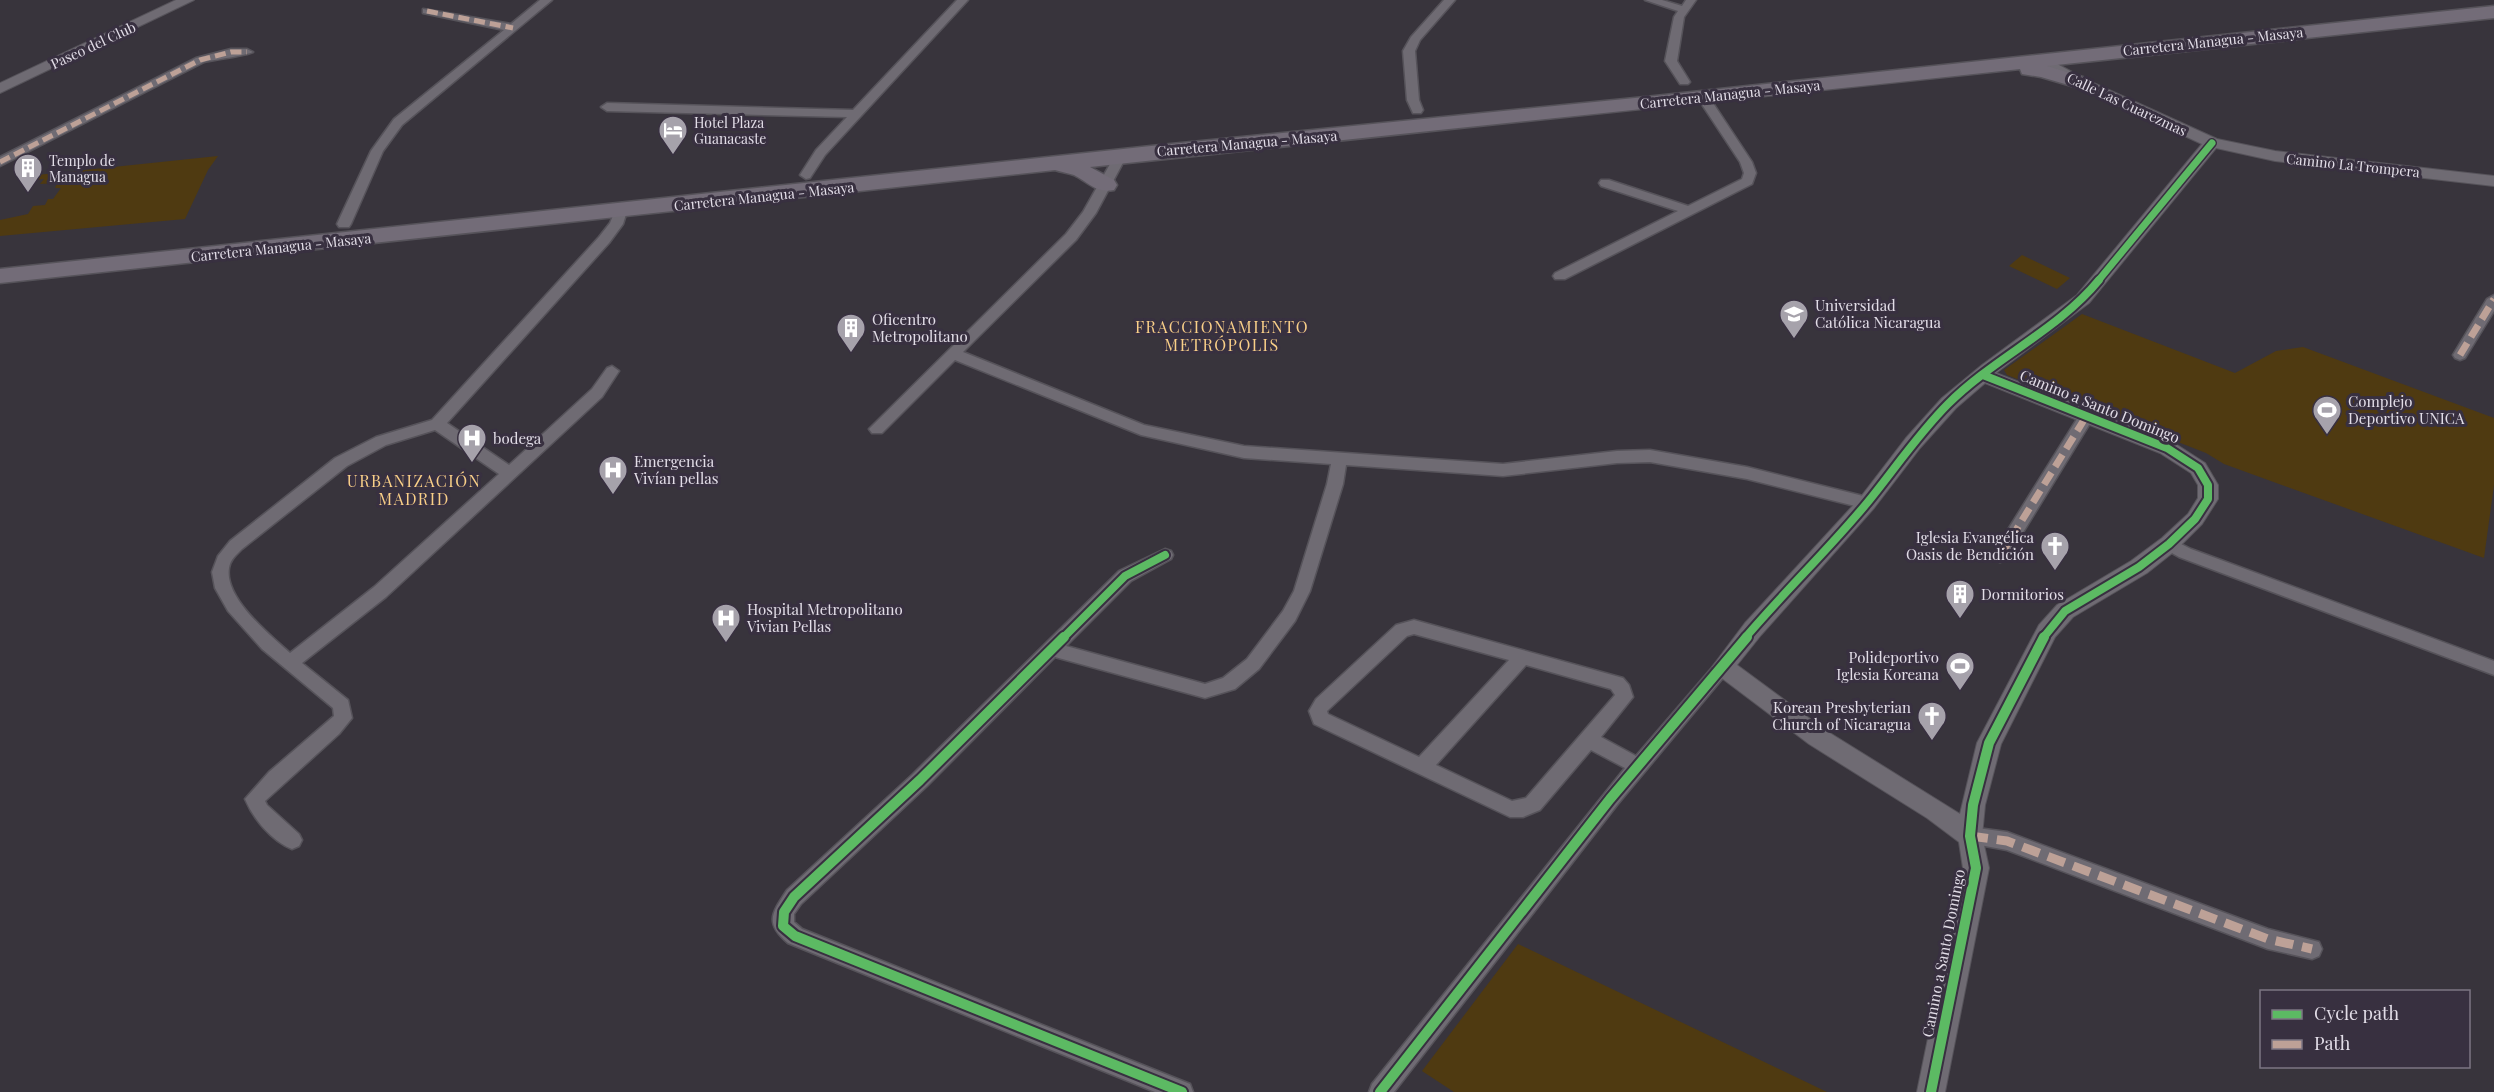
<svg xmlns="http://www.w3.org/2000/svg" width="2494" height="1092" font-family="'Playfair Display',serif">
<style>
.green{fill:#4f3a11}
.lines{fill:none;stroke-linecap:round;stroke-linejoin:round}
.minor-casing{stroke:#56535a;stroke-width:3}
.tertiary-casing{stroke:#56535a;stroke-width:2}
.trunk-casing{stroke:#56535a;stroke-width:3}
.minor{fill:#6f6b73;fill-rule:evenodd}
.tertiary{fill:#6f6b73;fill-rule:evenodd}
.trunk{fill:#736c78;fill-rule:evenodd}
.quiet-far2{stroke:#bda197;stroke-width:5;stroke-dasharray:11 5;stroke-linecap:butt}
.quiet-far1{stroke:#bda197;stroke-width:7;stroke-dasharray:14 7;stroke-linecap:butt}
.quiet{stroke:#bda197;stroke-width:9;stroke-dasharray:18 9;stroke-linecap:butt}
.cycleway-far2-casing{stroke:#383040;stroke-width:10}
.cycleway-far1-casing{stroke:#383040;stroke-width:12}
.cycleway-casing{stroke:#383040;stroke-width:14}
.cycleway-far2{stroke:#5cba63;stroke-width:7}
.cycleway-far1{stroke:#5cba63;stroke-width:8}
.cycleway{stroke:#5cba63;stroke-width:10}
.labels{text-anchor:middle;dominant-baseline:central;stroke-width:6;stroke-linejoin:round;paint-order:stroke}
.far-street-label{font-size:14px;fill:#e2dde7;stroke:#383040}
.far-poi-label{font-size:14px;fill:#e2dde7;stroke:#383040;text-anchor:start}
.poi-label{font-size:15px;fill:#e2dde7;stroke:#383040;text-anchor:start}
.street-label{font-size:15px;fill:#e2dde7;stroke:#383040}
.neighbourhood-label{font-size:16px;letter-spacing:1.5px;fill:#f9cf88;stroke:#383040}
</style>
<rect width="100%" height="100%" fill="#38343c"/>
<path class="green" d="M 218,156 L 208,170 L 185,219 L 0,236 L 0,220 L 28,214 L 33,206 L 45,205 L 48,199 L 53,199 L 61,188 L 55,188 L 57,183 L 40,184 L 44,179 L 34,180 L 37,175 Z
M 2022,255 L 2070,278 L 2057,289 L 2009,266 Z
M 2082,314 L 2235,373 L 2276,351 L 2303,347 L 2494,418 L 2494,485 L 2484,558 L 2224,464 L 2206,453 L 2007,375 L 2004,370 Z
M 1518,944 L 1827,1092 L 1454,1092 L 1422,1071 Z"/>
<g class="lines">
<g class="minor-casing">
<path id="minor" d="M 540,0 L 552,0 L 402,125 L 383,151 L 351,224 L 349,227 L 339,227 L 337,224 L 371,151 L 394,119 L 504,30 L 423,13 L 423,9 L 511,24 Z
M 957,0 L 968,0 L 825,155 L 810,178 L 806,179 L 800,175 L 816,150 L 847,117 L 607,111 L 601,107 L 607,103 L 853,110 Z
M 1444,0 L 1455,0 L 1420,40 L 1415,51 L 1419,100 L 1423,110 L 1421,113 L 1413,113 L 1407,100 L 1403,51 L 1411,37 Z
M 1645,0 L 1662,0 L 1682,6 L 1686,0 L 1696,0 L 1684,17 L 1677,61 L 1690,82 L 1688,84 L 1680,84 L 1665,61 L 1674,17 L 1678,11 Z
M 231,49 L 247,49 L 253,52 C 249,55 213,60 204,62 L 0,166 L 0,157 L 196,58 Z
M 1703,93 L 1707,94 L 1752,162 L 1756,173 L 1752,184 L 1565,279 L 1555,279 L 1553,276 L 1555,273 L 1678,211 L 1601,186 L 1599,183 L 1601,180 L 1609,180 L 1688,206 L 1742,179 L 1744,173 L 1740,162 L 1697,97 Z
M 1120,153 L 1126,157 L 1096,213 L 1076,240 L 963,352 L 1144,425 L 1244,446 L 1503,464 L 1617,451 L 1650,450 L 1747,467 L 1867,497 L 1873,499 L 1875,503 L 1873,507 L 1867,509 L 1747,479 L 1650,462 L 1617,463 L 1503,476 L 1346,465 L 1343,484 L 1310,591 L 1295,621 L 1259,669 L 1235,689 L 1205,698 L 1055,657 L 927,786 L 801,904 L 794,914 L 794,922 L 802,929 L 1190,1084 L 1193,1092 L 1155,1092 L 788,943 C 764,923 772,913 787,890 L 913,774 L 1119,571 L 1165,549 L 1171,551 L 1173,555 L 1171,559 L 1131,581 L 1066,646 L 1205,684 L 1223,678 L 1247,659 L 1283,611 L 1294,591 L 1327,484 L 1331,464 L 1244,458 L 1141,435 L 955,360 L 882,433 L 872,433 L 869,429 L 1066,234 L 1083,212 L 1114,157 Z
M 621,207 L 627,211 L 623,224 L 609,243 L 447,423 L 509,465 L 592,389 L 607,368 L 612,366 L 619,371 L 602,397 L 386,597 L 302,663 L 348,700 L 352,718 L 339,734 L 265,801 L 267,805 L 299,834 L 302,840 L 299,846 L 292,849 C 271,841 253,818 245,799 L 269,772 L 334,716 L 333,708 L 262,649 L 228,611 L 215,588 L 212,572 L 218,556 L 230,541 L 335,458 L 376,437 L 432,420 L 599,237 L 610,223 L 616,208 ZM 435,430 L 499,474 L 374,587 L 290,653 C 270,635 224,598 229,568 C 230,560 236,555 242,549 L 347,466 L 386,445 Z
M 2494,295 L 2494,311 L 2465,358 L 2460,360 L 2455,358 L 2453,355 L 2487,299 Z
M 2087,410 L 2095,415 L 2006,560 L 2000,562 L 1994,560 L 1992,556 L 1994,552 L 2082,411 Z
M 2169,538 L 2191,549 L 2494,661 L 2494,675 L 2179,557 L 2163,548 L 2161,544 L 2163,540 Z
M 1414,620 L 1623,678 L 1629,685 L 1633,697 L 1601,737 L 1636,756 L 1717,662 L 1723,660 L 1729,662 L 1732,667 L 1617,805 L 1394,1092 L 1369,1092 L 1372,1084 L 1625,768 L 1591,750 L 1540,810 L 1523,817 L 1510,817 L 1314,724 L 1309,711 L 1316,699 L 1396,625 ZM 1414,634 L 1509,660 L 1419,757 L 1328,714 L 1327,711 L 1407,636 ZM 1526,665 L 1611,689 L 1615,695 L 1526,798 L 1512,801 L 1436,765 Z
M 1970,827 L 2007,832 L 2268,929 L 2319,942 L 2322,949 L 2319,956 L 2312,959 L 2268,949 L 2007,850 L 1963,842 L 1960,836 L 1963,830 Z"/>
</g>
<g class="tertiary-casing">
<path id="tertiary" d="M 176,0 L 194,0 L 0,93 L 0,83 Z
M 2044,57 L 2087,80 L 2217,139 L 2275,151 L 2494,176 L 2494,186 L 2275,161 L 2216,148 L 2089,303 L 1996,373 L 2174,443 L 2205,463 L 2218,485 L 2218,499 L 2202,524 L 2176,550 L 2147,573 L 2073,617 L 2055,637 L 2001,744 L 1985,805 L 1982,836 L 1989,868 L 1945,1092 L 1917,1092 L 1963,868 L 1959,842 L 1927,818 L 1809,744 L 1715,673 L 1712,667 L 1745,623 L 1860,498 L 1906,438 L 1942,398 L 1982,365 L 2077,295 L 2202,144 L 2077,86 L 2039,64 L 2037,61 ZM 1985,383 L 2160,453 L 2191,473 L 2198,485 L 2198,498 L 2188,514 L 2162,538 L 2131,561 L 2057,605 L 2039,625 L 1977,743 L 1960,814 L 1825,730 L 1737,665 L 1761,635 L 1874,508 L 1920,448 L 1956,408 Z"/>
</g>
<g class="trunk-casing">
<path id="trunk" d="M 2494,6 L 2494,18 L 2047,66 L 2089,79 L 2092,83 L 2089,87 L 2082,89 L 2041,77 L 2022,74 L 2020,69 C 1710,103 1400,133 1090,167 L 1114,180 L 1117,185 L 1114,190 C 1097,194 1088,182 1074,175 C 1068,173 1061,172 1055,170 L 0,283 L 0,269 L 1151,146 L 1655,96 Z"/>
</g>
<use href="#minor" class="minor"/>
<use href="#tertiary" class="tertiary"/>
<use href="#trunk" class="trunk"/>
<path class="quiet-far2" d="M 427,11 L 513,28
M 0,162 L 200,60 L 231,52 L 247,52"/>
<path class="quiet-far1" d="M 2460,355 L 2494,299
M 2000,556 L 2087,415"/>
<path class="quiet" d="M 1970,836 L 2007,841 L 2268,939 L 2312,949"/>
<g class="cycleway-far2-casing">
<path id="cycleway-far2" d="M 2098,281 L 2212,143"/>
</g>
<g class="cycleway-far1-casing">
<path id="cycleway-far1" d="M 1983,375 L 2167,448 L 2198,468 L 2208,485 L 2208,499 L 2195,519 L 2169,544 L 2139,567 L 2065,611 L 2043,638
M 1063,638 L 1125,576 L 1165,555
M 1745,638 C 1784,592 1829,549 1867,503 C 1894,470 1918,434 1948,404 C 1994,358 2058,330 2099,280"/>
</g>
<g class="cycleway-casing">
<path id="cycleway" d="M 1064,637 L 920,780 L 794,897 L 784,912 L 783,926 L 795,936 L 1182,1092
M 1380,1092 L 1610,799 L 1747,637
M 1931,1092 L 1976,868 L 1970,836 L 1973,805 L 1989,743 L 2044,637"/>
</g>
<use href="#cycleway-far2" class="cycleway-far2"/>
<use href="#cycleway-far1" class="cycleway-far1"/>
<use href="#cycleway" class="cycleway"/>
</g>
<defs>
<g id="hotel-pin" transform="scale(1.5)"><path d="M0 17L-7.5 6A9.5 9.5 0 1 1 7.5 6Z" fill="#a6a2ab" stroke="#383040"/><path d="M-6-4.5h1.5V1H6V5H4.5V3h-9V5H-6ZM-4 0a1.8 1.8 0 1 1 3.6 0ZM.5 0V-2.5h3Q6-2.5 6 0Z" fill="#fff"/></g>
<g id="building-pin" transform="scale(1.5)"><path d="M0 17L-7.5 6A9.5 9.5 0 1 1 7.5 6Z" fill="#a6a2ab" stroke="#383040"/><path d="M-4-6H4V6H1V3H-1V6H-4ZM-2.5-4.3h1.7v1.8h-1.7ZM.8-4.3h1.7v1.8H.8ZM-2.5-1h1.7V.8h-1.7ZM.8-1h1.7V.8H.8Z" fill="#fff"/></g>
<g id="university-pin" transform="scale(1.5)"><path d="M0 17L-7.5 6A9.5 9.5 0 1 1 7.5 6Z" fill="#a6a2ab" stroke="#383040"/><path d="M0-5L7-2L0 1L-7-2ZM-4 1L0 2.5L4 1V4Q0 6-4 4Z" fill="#fff"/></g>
<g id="stadium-pin" transform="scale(1.5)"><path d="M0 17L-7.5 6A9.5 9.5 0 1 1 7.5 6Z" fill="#a6a2ab" stroke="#383040"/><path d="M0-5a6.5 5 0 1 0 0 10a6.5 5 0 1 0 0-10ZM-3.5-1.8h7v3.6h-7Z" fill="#fff"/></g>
<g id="hospital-pin" transform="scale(1.5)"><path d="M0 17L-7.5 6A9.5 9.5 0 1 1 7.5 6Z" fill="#a6a2ab" stroke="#383040"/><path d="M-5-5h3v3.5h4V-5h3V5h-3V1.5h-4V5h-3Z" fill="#fff"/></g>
<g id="church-pin" transform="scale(1.5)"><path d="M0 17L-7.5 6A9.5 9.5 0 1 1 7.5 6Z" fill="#a6a2ab" stroke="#383040"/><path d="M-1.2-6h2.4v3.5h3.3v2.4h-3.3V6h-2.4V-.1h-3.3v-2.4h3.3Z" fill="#fff"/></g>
</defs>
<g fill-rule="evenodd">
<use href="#hotel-pin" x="673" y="130"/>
<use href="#building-pin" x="28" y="168"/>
<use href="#university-pin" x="1794" y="314"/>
<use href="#building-pin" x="851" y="328"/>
<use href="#stadium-pin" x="2327" y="410"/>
<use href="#hospital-pin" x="472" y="438"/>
<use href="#hospital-pin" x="613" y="470"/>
<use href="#church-pin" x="2055" y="546"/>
<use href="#building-pin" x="1960" y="594"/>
<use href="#hospital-pin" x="726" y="618"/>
<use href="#stadium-pin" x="1960" y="666"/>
<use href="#church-pin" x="1932" y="716"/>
</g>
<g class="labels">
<g class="far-street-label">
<text transform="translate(2213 41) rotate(-6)">Carretera Managua - Masaya</text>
<text transform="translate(93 45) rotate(-25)">Paseo del Club</text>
<text transform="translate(1730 94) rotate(-6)">Carretera Managua - Masaya</text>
<text transform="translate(2127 104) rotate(25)">Calle Las Cuarezmas</text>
<text transform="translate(1247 143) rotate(-5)">Carretera Managua - Masaya</text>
<text transform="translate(2353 165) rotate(6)">Camino La Trompera</text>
<text transform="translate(764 196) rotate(-6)">Carretera Managua - Masaya</text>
<text transform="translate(281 247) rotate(-6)">Carretera Managua - Masaya</text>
</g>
<g class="far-poi-label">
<text x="694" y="122">Hotel Plaza<tspan x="694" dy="16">Guanacaste</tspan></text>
<text x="49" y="160">Templo de<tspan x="49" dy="16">Managua</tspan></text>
</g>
<g class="poi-label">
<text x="1815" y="305">Universidad<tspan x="1815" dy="17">Católica Nicaragua</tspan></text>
<text x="872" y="319">Oficentro<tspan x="872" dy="17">Metropolitano</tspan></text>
<text x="2348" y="401">Complejo<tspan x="2348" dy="17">Deportivo UNICA</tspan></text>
<text x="493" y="438">bodega</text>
<text x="634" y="461">Emergencia<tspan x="634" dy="17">Vivían pellas</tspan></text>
<text x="2034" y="537" text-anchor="end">Iglesia Evangélica<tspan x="2034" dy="17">Oasis de Bendición</tspan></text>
<text x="1981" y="594">Dormitorios</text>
<text x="747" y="609">Hospital Metropolitano<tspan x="747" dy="17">Vivian Pellas</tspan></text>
<text x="1939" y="657" text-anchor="end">Polideportivo<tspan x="1939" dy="17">Iglesia Koreana</tspan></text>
<text x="1911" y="707" text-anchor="end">Korean Presbyterian<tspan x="1911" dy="17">Church of Nicaragua</tspan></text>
</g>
<g class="street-label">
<text transform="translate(2100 406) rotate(22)">Camino a Santo Domingo</text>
<text transform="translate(1943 953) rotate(-79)">Camino a Santo Domingo</text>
</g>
<g class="neighbourhood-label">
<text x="1222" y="326">FRACCIONAMIENTO<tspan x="1222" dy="18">METRÓPOLIS</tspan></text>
<text x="414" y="480">URBANIZACIÓN<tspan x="414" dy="18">MADRID</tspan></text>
</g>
</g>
<rect x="2260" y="990" width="210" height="78" fill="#383040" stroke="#7c7583" stroke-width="1.5"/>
<rect x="2272" y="1010" width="30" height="9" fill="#5cba63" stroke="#7c7583" stroke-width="1.5"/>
<text x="2314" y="1020" font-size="18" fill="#e2dde7">Cycle path</text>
<rect x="2272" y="1040" width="30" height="9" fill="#bda197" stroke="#7c7583" stroke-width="1.5"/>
<text x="2314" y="1050" font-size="18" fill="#e2dde7">Path</text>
</svg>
